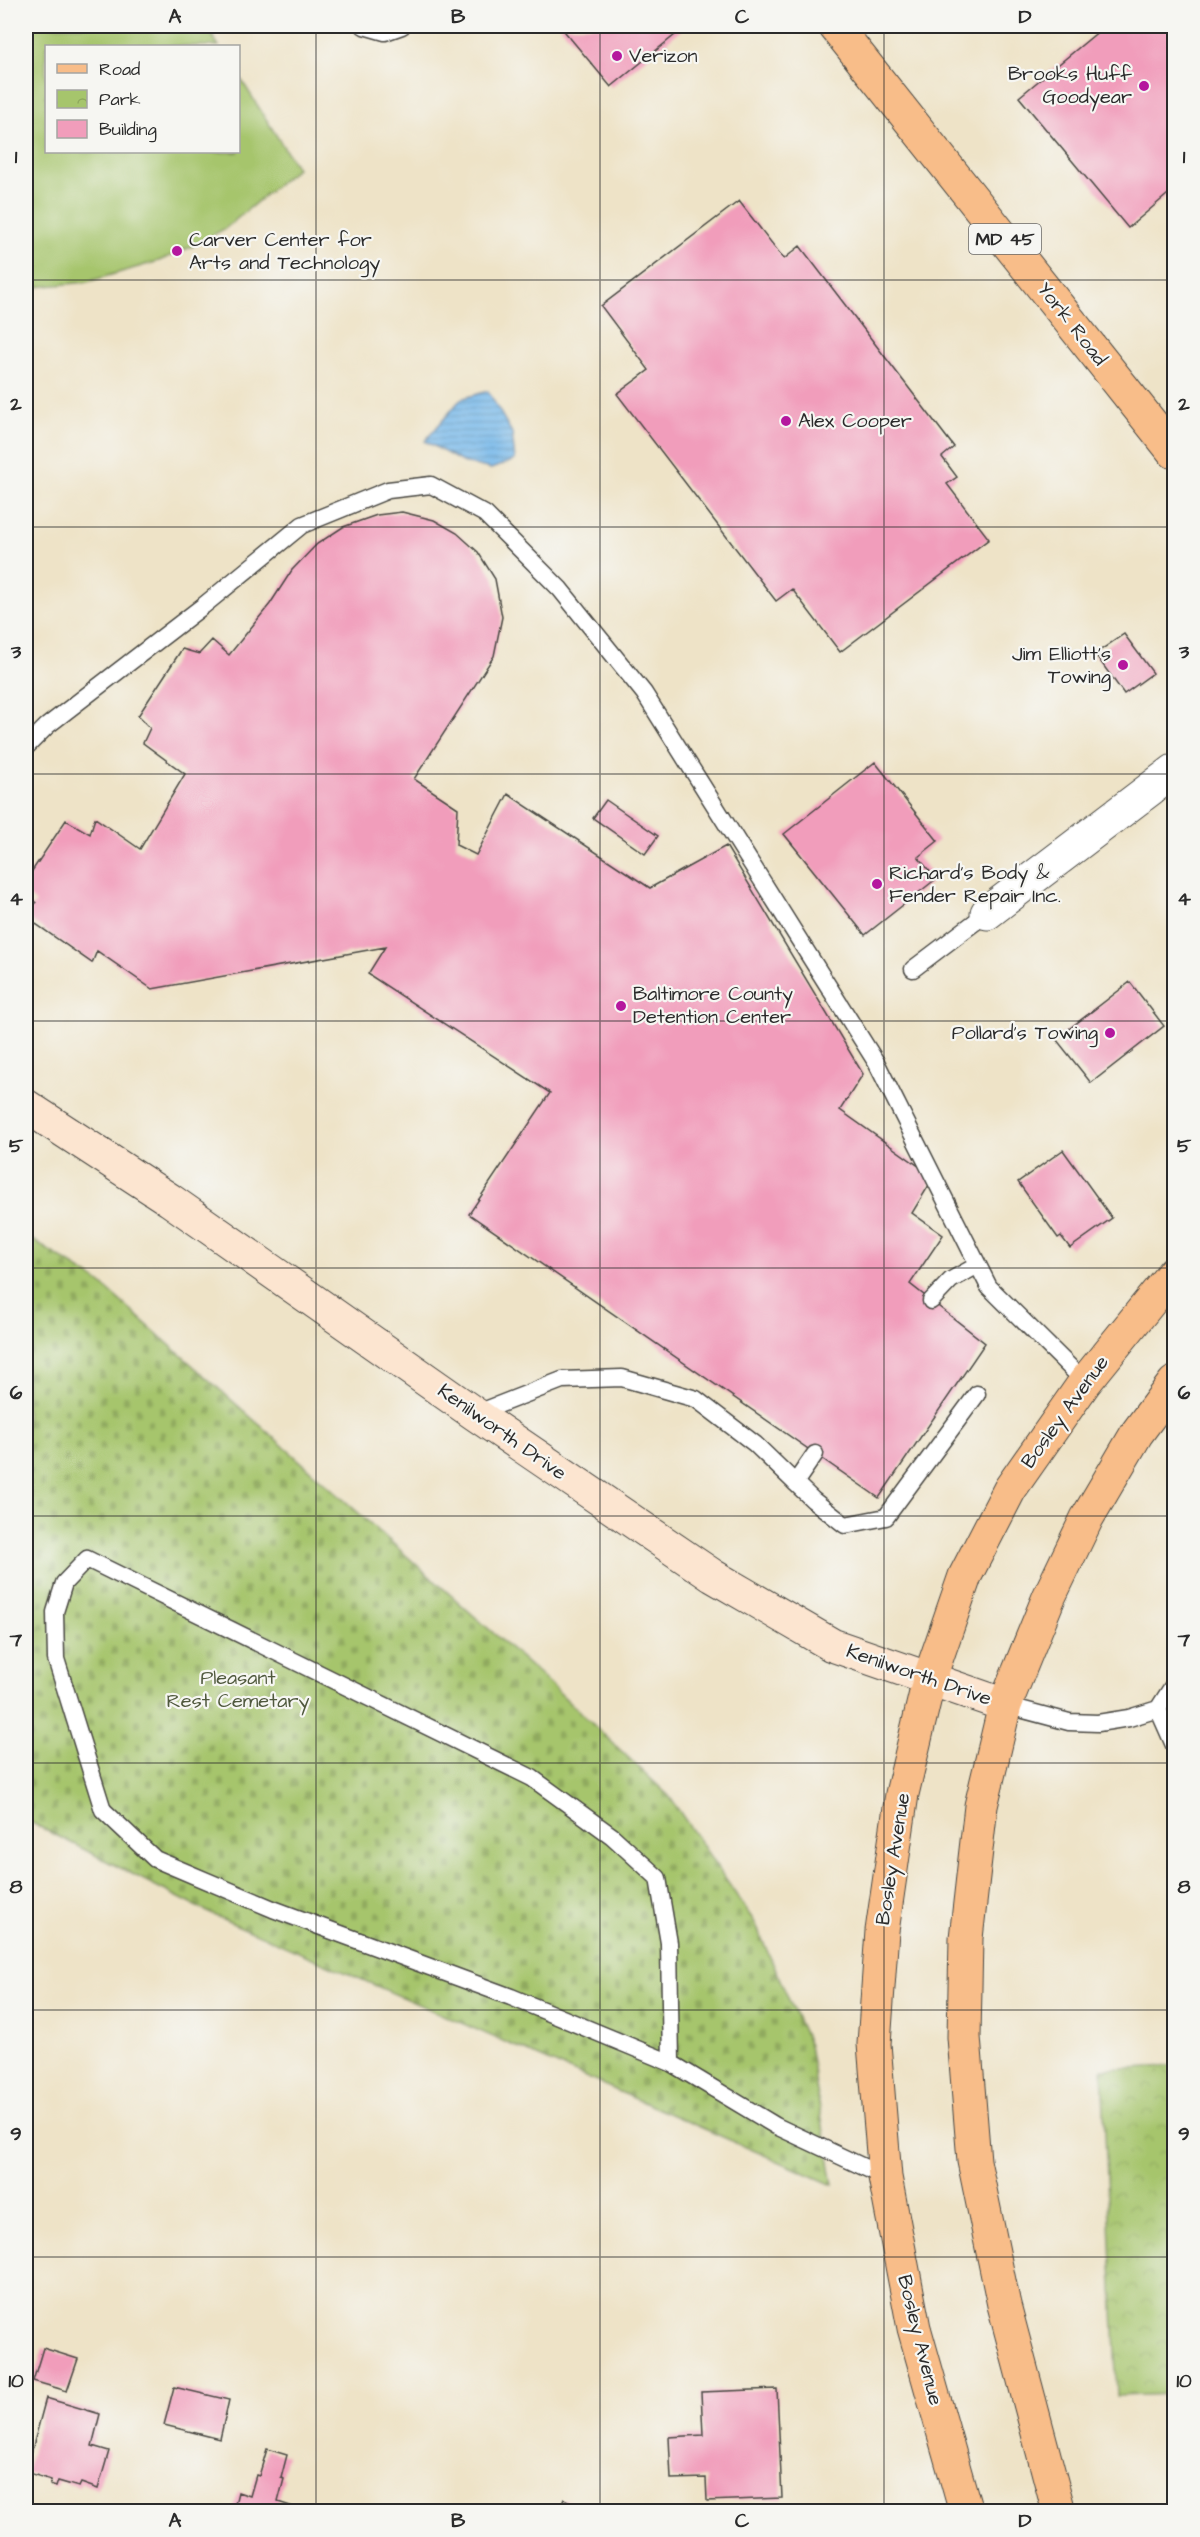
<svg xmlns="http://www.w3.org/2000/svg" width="1200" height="2537" font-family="'Architects Daughter',sans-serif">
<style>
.grass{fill:#a6c56c;stroke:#68784c;stroke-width:1.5}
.cemetery{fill:url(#cemetery-stones);stroke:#68784c;stroke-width:1.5}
.park{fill:url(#park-crowns);stroke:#68784c;stroke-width:1.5}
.water{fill:url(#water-rules);stroke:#50718a;stroke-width:1.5}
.building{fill:#f19dbb}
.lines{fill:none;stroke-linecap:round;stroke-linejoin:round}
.lane-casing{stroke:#484742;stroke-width:19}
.street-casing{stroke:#484742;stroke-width:35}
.secondary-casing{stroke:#484742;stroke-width:35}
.primary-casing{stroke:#484742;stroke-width:35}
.lane{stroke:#fff;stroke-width:16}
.street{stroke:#fff;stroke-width:33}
.secondary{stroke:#fce5d0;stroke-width:33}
.primary{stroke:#f8bd89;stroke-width:33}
.grid{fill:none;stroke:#2b2b2b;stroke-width:1.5;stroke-opacity:0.55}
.poi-dot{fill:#b5179e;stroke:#f6f6f2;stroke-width:2}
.labels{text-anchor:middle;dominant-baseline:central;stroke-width:4.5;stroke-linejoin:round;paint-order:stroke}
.shield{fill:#f6f6f2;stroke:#686867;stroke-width:1.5}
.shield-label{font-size:18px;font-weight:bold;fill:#2b2b2b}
.poi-label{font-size:20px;fill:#2b2b2b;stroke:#f6f6f2;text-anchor:start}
.street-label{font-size:20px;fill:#2b2b2b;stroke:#f6f6f2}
.park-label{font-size:20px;fill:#50593e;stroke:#f6f6f2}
.neatline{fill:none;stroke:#2b2b2b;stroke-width:2}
.grid-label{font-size:20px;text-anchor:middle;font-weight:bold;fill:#2b2b2b}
</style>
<defs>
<pattern id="cemetery-stones" width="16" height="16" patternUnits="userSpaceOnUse" patternTransform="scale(1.5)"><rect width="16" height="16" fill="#a6c56c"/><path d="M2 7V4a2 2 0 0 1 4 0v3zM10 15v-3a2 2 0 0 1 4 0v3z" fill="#8fa95e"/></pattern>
<pattern id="park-crowns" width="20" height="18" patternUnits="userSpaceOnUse" patternTransform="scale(1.5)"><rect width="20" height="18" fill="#a6c56c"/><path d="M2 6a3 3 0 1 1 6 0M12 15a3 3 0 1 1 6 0" fill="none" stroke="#8fa95e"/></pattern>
<pattern id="water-rules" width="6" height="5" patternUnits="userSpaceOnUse" patternTransform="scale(1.5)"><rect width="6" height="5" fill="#74b7ea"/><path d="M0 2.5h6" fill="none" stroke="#5f95be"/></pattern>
</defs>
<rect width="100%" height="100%" fill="#f6f6f2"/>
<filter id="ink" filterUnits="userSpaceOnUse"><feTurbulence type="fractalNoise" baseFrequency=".0167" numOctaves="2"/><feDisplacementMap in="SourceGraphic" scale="12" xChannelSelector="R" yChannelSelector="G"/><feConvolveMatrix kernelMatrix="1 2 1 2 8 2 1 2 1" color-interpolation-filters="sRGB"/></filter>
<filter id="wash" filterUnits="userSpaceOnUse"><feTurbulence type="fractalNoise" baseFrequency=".008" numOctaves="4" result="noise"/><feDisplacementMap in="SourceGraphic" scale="24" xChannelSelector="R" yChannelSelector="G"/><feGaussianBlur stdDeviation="1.35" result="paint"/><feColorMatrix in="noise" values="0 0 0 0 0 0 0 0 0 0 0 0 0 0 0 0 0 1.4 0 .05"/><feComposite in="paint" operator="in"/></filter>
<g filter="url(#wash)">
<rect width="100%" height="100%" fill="#eee3c7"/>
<path class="grass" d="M 26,26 L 206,26 L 219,46 L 46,46 L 46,152 L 238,152 L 239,76 L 297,168 L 226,228 L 193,246 L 159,261 L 87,282 L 26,288 Z"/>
<path class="cemetery" d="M 26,1236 L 99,1282 L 545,1679 L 669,1796 L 754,1921 L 809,2045 L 833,2185 L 209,1913 L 26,1820 Z"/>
<path class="park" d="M 1174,2066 L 1174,2394 L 1117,2396 L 1102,2069 Z"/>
<path class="water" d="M 488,391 L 512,433 L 515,460 L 491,469 L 462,462 L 425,441 L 461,399 Z"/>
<g id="blocks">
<path class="building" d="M 560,26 L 686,26 L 611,87 Z
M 1105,26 L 1174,26 L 1174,189 L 1128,228 L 1019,97 Z
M 739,201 L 784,259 L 800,246 L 954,447 L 942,457 L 957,477 L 947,484 L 989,539 L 840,652 L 792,589 L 776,601 L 617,394 L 649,370 L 601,306 Z
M 402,512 L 434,520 L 457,533 L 478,552 L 495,579 L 502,617 L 494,656 L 414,779 L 458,808 L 456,845 L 476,855 L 508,794 L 650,888 L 726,846 L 863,1074 L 840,1110 L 934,1177 L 912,1213 L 943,1235 L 910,1284 L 985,1343 L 879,1498 L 469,1214 L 550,1093 L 368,974 L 385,947 L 152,989 L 97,951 L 92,963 L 26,917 L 26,912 L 36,903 L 26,893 L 26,880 L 66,820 L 90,834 L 95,818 L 140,849 L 185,774 L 143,743 L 150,728 L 138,716 L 182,649 L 199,654 L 212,640 L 229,655 L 270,604 L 292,570 L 317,544 L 343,527 L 377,515 Z
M 1124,634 L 1153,673 L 1124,694 L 1095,654 Z
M 875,762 L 938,841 L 918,857 L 936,879 L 865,935 L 784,834 Z
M 606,800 L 658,836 L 645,854 L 593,818 Z
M 1130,982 L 1164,1026 L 1091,1083 L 1056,1039 Z
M 1063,1150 L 1112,1218 L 1070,1248 L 1061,1236 L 1058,1238 L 1018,1182 Z
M 43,2348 L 78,2359 L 67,2391 L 33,2381 Z
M 174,2387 L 229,2400 L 220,2439 L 164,2425 Z
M 777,2389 L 782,2498 L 707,2501 L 706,2478 L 671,2479 L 669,2437 L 703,2435 L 701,2392 Z
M 46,2398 L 100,2414 L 92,2446 L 109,2451 L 98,2489 L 81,2483 L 79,2487 L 58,2481 L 56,2487 L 50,2485 L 51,2480 L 26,2472 Z
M 267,2449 L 287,2455 L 281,2478 L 284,2479 L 278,2502 L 309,2512 L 233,2512 L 238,2492 L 250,2496 L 256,2475 L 259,2476 Z
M 564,2499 L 591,2512 L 558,2512 Z"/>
</g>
</g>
<g filter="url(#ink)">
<use href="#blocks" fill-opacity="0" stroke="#484742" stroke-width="1.5"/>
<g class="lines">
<g class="lane-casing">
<path id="lane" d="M 364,26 L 385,32 L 402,26
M 26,747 L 47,726 L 203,606 L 302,525 L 388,490 L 431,485 L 485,514 L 560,589 L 644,693 L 876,1062 L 989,1287 L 1085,1382
M 913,969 L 987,913
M 931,1301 L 951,1280 L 978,1265
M 475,1414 L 562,1380 L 622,1378 L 696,1399 L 755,1444 L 813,1500 L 845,1525 L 886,1517 L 977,1394
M 795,1483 L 815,1454
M 1005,1705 L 1069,1722 L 1098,1723 L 1129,1718 L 1158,1709 L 1174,1684
M 1158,1709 L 1174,1745
M 671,2063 L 669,1943 L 658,1878 L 612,1836 L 532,1778 L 87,1559 L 64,1583 L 55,1612 L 56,1659 L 103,1810 L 155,1859 L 273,1909 L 511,1997 L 671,2063 L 776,2126 L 885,2177"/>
</g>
<g class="street-casing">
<path id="street" d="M 987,913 L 1174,771"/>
</g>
<g class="secondary-casing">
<path id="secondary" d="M 26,1106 L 170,1200 L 475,1414 L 713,1576 L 832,1645 L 1005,1705"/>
</g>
<g class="primary-casing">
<path id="primary" d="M 835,26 L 1174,452
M 966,2512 L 914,2328 L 885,2177 L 874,2044 L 882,1931 L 902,1794 L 929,1680 L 965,1576 L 1010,1489 L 1085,1382 L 1174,1272
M 1059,2512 L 1004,2305 L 974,2161 L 964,2037 L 966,1938 L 981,1806 L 1005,1705 L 1049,1597 L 1087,1518 L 1137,1433 L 1174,1383"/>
</g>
<use href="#lane" class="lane"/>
<use href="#street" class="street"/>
<use href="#secondary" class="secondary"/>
<use href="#primary" class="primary"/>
</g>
</g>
<path class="grid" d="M 316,26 L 316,2512M 600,26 L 600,2512M 884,26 L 884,2512M 26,280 L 1174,280M 26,527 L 1174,527M 26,774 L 1174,774M 26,1021 L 1174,1021M 26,1268 L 1174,1268M 26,1516 L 1174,1516M 26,1763 L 1174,1763M 26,2010 L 1174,2010M 26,2257 L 1174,2257"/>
<g class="poi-dot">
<circle cx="617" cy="56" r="6"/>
<circle cx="1144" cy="86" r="6"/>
<circle cx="177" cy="251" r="6"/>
<circle cx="786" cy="421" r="6"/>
<circle cx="1123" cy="665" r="6"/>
<circle cx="877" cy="884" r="6"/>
<circle cx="621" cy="1006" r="6"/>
<circle cx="1110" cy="1033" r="6"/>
</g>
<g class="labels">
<rect class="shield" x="969" y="224" width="72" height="30" rx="4.5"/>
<g class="shield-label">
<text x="1005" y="239">MD 45</text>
</g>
<g class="poi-label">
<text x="629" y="56">Verizon</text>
<text x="1132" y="74" text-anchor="end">Brooks Huff<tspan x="1132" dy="23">Goodyear</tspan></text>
<text x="189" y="240">Carver Center for<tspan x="189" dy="23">Arts and Technology</tspan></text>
<text x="798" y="421">Alex Cooper</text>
<text x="1111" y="654" text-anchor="end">Jim Elliott's<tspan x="1111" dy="23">Towing</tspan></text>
<text x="889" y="873">Richard's Body &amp;<tspan x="889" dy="23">Fender Repair Inc.</tspan></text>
<text x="633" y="994">Baltimore County<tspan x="633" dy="23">Detention Center</tspan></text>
<text x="1098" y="1033" text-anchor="end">Pollard's Towing</text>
</g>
<g class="street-label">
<text transform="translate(1072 324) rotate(52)">York Road</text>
<text transform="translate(1065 1412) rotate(-54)">Bosley Avenue</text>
<text transform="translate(502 1432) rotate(35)">Kenilworth Drive</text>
<text transform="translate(919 1675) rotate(19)">Kenilworth Drive</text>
<text transform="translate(893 1859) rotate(-81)">Bosley Avenue</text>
<text transform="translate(920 2340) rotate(76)">Bosley Avenue</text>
</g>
<g class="park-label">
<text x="238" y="1678">Pleasant<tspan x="238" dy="23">Rest Cemetary</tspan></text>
</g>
</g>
<rect width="1200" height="2537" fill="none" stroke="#f6f6f2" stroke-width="66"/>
<rect x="45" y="45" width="195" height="108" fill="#f6f6f2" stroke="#a5a5a2" stroke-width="1.5"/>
<rect x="57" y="64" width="30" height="9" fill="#f8bd89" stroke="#a5a5a2" stroke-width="1.5"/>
<text x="99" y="75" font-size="18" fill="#2b2b2b">Road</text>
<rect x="57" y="90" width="30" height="18" fill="url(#park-crowns)" stroke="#a5a5a2" stroke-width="1.5"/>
<text x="99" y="105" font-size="18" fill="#2b2b2b">Park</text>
<rect x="57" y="120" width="30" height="18" fill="#f19dbb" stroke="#a5a5a2" stroke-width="1.5"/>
<text x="99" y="135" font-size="18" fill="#2b2b2b">Building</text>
<rect x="33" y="33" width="1134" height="2471" class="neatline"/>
<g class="grid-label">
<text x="175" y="23">A</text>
<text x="458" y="23">B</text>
<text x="742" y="23">C</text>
<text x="1025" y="23">D</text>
<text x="16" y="163">1</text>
<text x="1184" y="163">1</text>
<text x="16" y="410">2</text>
<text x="1184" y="410">2</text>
<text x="16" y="658">3</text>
<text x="1184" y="658">3</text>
<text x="16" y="905">4</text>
<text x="1184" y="905">4</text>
<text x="16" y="1152">5</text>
<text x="1184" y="1152">5</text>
<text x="16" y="1399">6</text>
<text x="1184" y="1399">6</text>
<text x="16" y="1646">7</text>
<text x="1184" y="1646">7</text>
<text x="16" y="1893">8</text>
<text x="1184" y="1893">8</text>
<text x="16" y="2140">9</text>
<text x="1184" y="2140">9</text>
<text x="16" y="2387">10</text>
<text x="1184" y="2387">10</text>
<text x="175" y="2527">A</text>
<text x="458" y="2527">B</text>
<text x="742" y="2527">C</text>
<text x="1025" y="2527">D</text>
</g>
</svg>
